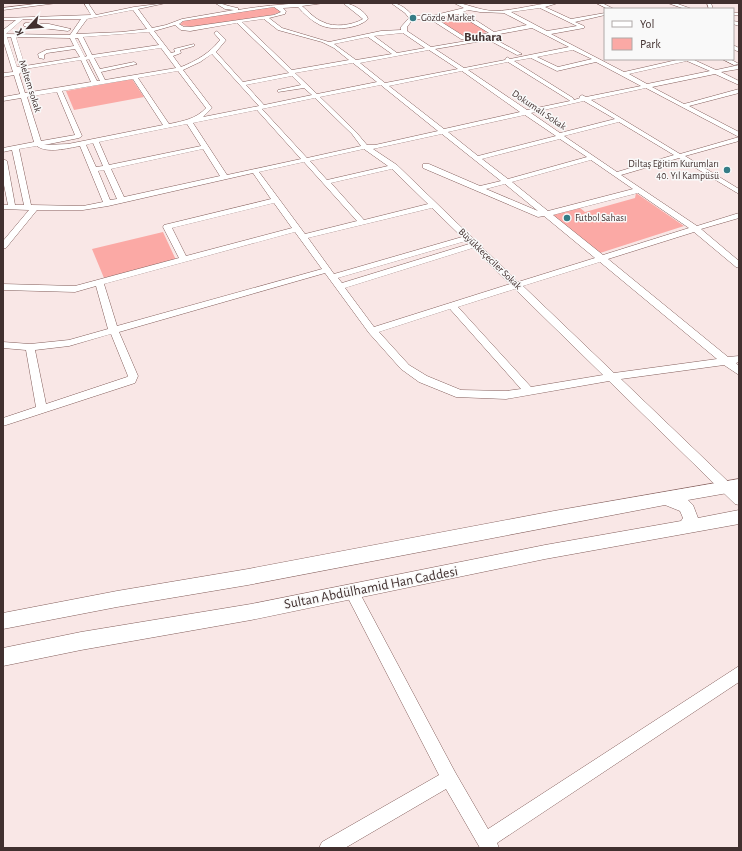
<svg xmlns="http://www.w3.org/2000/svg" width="742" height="851" font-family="'Alegreya Sans',sans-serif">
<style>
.green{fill:#fba9a5}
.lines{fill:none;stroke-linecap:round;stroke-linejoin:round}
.minor-casing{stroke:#845f5c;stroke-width:1}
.major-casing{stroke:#845f5c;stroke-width:1}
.minor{fill:#fff;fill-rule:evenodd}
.major{fill:#fff;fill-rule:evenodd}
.poi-dot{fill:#357c86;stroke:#f9f9f9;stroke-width:1.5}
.labels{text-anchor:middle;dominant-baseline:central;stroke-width:3;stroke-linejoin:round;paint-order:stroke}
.far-poi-label{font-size:10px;fill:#41302f;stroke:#f9f9f9;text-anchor:start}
.far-street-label{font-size:10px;fill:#41302f;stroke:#f9f9f9}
.far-district-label{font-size:13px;font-weight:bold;fill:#41302f;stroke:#f9f9f9}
.near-street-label{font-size:14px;fill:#41302f;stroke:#f9f9f9}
</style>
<rect width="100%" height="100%" fill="#f9e7e6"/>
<path class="green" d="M 273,7 L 279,9 L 280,12 L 272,15 L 194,27 L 180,25 L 183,21 L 188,19 Z
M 456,13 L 488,32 L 464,36 L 433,17 Z
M 132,79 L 144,97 L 74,110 L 66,91 Z
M 636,193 L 684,226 L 600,253 L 553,215 L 579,207 L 585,212 L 635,198 Z
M 163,232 L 176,260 L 104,278 L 92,249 Z"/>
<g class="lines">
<g class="minor-casing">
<path id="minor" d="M 43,3 L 57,3 L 3,10 L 3,8 Z
M 84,3 L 88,3 L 96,15 L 134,7 L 166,3 L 138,9 L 152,28 L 166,25 L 182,19 L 234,10 L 225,9 L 215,3 C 222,3 230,7 238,8 L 238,10 C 267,5 295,3 324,3 L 302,6 C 309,12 315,19 323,22 C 334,28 353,25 363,19 L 343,3 C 351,3 366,11 368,19 C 358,29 333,31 320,25 C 312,21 304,14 298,7 L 283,8 L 286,11 L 285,14 L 269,18 L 282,28 L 329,42 L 381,31 L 401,30 L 401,27 L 409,18 L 405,13 L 391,3 C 400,3 408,10 413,16 L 431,16 L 464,8 L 454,3 C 466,3 478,10 493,11 C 515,11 536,3 558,3 L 545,7 L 571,19 L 605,13 L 605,15 L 575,22 L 584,26 L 584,28 L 551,34 L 624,72 L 681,59 L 692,59 L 716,70 L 739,65 L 739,69 L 721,72 L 739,81 L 739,85 L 715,74 L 652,87 L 684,104 L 739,89 L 739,93 L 689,106 L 739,132 L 739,141 L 685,156 L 739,189 L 739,194 L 679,158 L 621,175 L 697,226 L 739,213 L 739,218 L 701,229 L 739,261 L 739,268 L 736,267 L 694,232 L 608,259 L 728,357 L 739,356 L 739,362 L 736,363 L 739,366 L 739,375 L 724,365 L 621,379 L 739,492 L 739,505 L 735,504 L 609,381 L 506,399 L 456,397 L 419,382 L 401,369 L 369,333 L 325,273 L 119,332 L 138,376 L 135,383 L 3,426 L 3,418 L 36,407 L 26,350 L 3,348 L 3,342 L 30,344 L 69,340 L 108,329 L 96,286 L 75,292 L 3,290 L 3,284 L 75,286 L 179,258 L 163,227 L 164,225 L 271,199 L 253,173 L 108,206 L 83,210 L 37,210 L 6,248 L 3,248 L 3,241 L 29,210 L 3,209 L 3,205 L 8,205 L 3,180 L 3,159 L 7,161 L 15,205 L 24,205 L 12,150 L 3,152 L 3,148 L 34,142 L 21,98 L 3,101 L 3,97 L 20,94 L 14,75 L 3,77 L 3,73 L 13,72 L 3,40 L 3,30 L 16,20 L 3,20 L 3,18 L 91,15 ZM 274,7 L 281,12 L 274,15 L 190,27 L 184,27 L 179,24 L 183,21 ZM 540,8 L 577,26 L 547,31 L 511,12 ZM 133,10 L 147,29 L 122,32 L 76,34 L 87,19 ZM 468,10 L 480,12 L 504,13 L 527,25 L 494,32 L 463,12 ZM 458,14 L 489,33 L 472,36 L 472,38 L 483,37 L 517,55 L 522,54 L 489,36 L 532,28 L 569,47 L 510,59 L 507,57 L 505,60 L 464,68 L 435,49 L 482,41 L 485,39 L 484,38 L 431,47 L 407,31 L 407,27 L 413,19 L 430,19 L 461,39 L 465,39 L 465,37 L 435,18 ZM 23,19 L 81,19 L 70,35 L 6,34 ZM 264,19 L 278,30 L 322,42 L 334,48 L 349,60 L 292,70 L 242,22 ZM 237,23 L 289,73 L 243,82 L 216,52 L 226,40 L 217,31 L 214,33 L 220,40 C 210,53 196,61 181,67 L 173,56 L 181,53 L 180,50 L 194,46 L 194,44 L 174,49 L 175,52 L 171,53 L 154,31 L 175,25 L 181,30 L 190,31 ZM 149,32 L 159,45 L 92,55 L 83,37 ZM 403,33 L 425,48 L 397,53 L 374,36 ZM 7,37 L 11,37 L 20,67 L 17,67 ZM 16,37 L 70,38 L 74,46 L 46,50 L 38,54 L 39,58 L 44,59 L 44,55 L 47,53 L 75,49 L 80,57 L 25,66 ZM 368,37 L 392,54 L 356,60 L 334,44 ZM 75,38 L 78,38 L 87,56 L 85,57 ZM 161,48 L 176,68 L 105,80 L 101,72 L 137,64 L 134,62 L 100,69 L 94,58 ZM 429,50 L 458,69 L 385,83 L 360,63 ZM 573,50 L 592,59 L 558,67 L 537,57 ZM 212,54 L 259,106 L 203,117 L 212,108 L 183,70 L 200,62 ZM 531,58 L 557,71 L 596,62 L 641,86 L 586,97 L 582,95 L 579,97 L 580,98 L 574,100 L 573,98 L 514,61 ZM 89,59 L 100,81 L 97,81 L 86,60 ZM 81,60 L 91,82 L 25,93 L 19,74 L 25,69 ZM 687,61 L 710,71 L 647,84 L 629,74 ZM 508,62 L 569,100 L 570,101 L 527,110 L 468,70 ZM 353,63 L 377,82 L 317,94 L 295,73 ZM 178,71 L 206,108 C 196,119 183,121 169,124 L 138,78 ZM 462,71 L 520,112 L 444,129 L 389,86 ZM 292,76 L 301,85 L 278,90 L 278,92 L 304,88 L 312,95 L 264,105 L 246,85 ZM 133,79 L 163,125 L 68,144 L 44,145 L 79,138 L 82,136 L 62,91 ZM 381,85 L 382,86 L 438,131 L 375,145 L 367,145 L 356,132 L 320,97 ZM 646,88 L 739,137 L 680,154 L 591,100 ZM 57,92 L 75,135 L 41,141 L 27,97 ZM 315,98 L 352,134 L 361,146 L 307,158 L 262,109 ZM 584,101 L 615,119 L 560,133 L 531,113 ZM 257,110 L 301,159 L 227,175 L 193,123 ZM 525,115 L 556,136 L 478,156 L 448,132 ZM 619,122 L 674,155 L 617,172 L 564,136 ZM 187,124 L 201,146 L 109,165 L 99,142 ZM 442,134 L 501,181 L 480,186 L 429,164 L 423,164 L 423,168 L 538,217 L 544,216 L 595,258 L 518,282 L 397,165 L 373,149 ZM 560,139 L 587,157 L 508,179 L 482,159 ZM 93,143 L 103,166 L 96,167 L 86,145 ZM 37,146 C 47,154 68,148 80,146 L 103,202 L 83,206 L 31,205 L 19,149 ZM 203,149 L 220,176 L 124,197 L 111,169 ZM 364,149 L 388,166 L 327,180 L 310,161 ZM 591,160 L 633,189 L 548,211 L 512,182 ZM 304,162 L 357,221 L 305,234 L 259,172 ZM 392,169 L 428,204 L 364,220 L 331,183 ZM 104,170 L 117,199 L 110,200 L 98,171 ZM 505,184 L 538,211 L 486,189 ZM 638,193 L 689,228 L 603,255 L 553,215 ZM 274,203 L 292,228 L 186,256 L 172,228 ZM 432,208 L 462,237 L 334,274 L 308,238 ZM 295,232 L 322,269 L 117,326 L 104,284 ZM 466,241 L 469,244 L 342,283 L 338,278 ZM 473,248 L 510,284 L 374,327 L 345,288 ZM 600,262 L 717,359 L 614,373 L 523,286 ZM 515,289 L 603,375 L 531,387 L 458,307 ZM 450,309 L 521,389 L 506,391 L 461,390 L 427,376 L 409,365 L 379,332 ZM 111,334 L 128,376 L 127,377 L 46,404 L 35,350 L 69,346 Z
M 596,3 L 602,3 L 614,9 L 608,9 Z
M 668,3 L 675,3 L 692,9 L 685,9 Z
M 707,3 L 711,3 L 713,9 L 709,9 Z
M 733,13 L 739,13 L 739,15 L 733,15 Z
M 733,21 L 739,22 L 739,26 L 733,24 Z
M 26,23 L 49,24 L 71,29 L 68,31 L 24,26 L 24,24 Z
M 733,45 L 739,48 L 739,52 L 733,49 Z
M 722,59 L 730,59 L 739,64 L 734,65 Z
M 352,586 L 357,588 L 455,772 L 488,829 L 739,666 L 739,682 L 497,843 L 499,848 L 480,848 L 446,789 L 345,848 L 319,848 L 322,842 L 439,775 L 347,596 L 345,592 L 347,588 Z"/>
</g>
<g class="major-casing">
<path id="major" d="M 739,479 L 739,491 L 688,500 L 693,505 L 698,518 L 739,510 L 739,524 L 545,559 L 251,620 L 81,650 L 3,666 L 3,648 L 81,632 L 251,604 L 545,545 L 681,521 L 683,518 L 680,511 L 665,505 L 248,585 L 117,607 L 3,629 L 3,613 L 117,591 L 248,569 L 554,511 Z"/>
</g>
<use href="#minor" class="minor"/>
<use href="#major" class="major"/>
</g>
<g class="poi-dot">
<circle cx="413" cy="18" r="4"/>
<circle cx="727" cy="170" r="4"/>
<circle cx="567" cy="218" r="4"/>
</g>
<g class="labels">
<g class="far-poi-label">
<text x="421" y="18">Gözde Market</text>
<text x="719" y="164" text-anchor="end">Diltaş Eğitim Kurumları<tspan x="719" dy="12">40. Yıl Kampüsü</tspan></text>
<text x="575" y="218">Futbol Sahası</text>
</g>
<g class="far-street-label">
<text transform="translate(30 86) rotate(72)">Meltem sokak</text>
<text transform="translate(539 110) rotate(34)">Dokumalı Sokak</text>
<text transform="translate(490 259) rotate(44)">Büyükkeçeciler Sokak</text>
</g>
<g class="far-district-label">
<text x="483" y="37">Buhara</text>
</g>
<g class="near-street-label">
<text transform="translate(371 588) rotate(-11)">Sultan Abdülhamid Han Caddesi</text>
</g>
</g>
<rect width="742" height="851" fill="none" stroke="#41302f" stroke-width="8"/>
<rect x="604" y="8" width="130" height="52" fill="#f9f9f9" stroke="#afa9a8"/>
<rect x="612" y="21" width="20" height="6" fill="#ffffff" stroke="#afa9a8"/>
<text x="640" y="28" font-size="12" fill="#41302f">Yol</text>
<rect x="612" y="38" width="20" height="12" fill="#fba9a5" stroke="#afa9a8"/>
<text x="640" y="48" font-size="12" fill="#41302f">Park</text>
<g transform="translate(28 28) rotate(244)" stroke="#f9f9f9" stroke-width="3" paint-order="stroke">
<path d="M0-3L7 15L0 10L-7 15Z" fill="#41302f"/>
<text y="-6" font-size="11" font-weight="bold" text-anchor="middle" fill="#41302f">K</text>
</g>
</svg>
